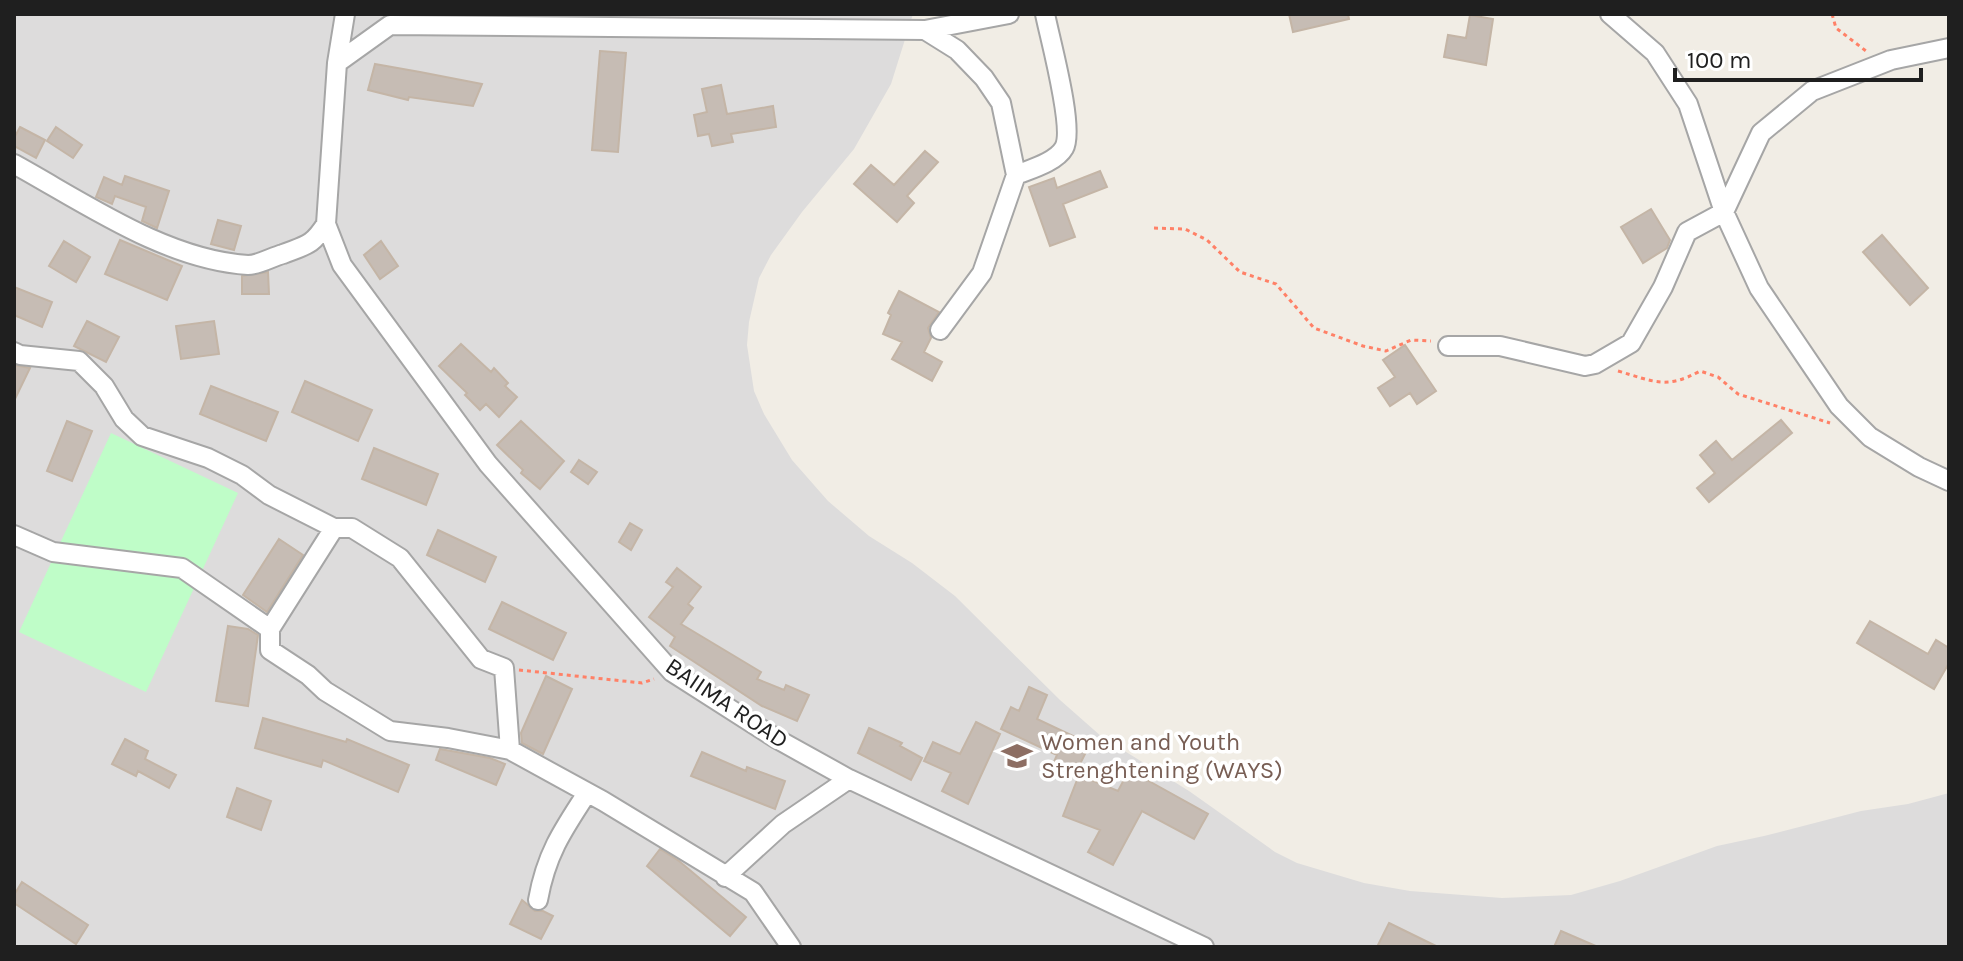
<svg xmlns="http://www.w3.org/2000/svg" width="1963" height="961" font-family="Karla,sans-serif">
<style>
.residential{fill:#dddcdc}
.park{fill:#bffdc8}
.building{fill:#c6bcb4;stroke:#c4b5a6;stroke-width:2}
.lines{fill:none;stroke-linecap:round;stroke-linejoin:round}
.minor-casing{stroke:#a6a6a6;stroke-width:22}
.path{stroke:#ff8167;stroke-width:3;stroke-dasharray:4 4;stroke-linecap:butt}
.minor{stroke:#fff;stroke-width:18}
.labels{text-anchor:middle;dominant-baseline:central;stroke-width:7;stroke-linejoin:round;paint-order:stroke}
.street-label{font-size:24px;fill:#1f1f1f;stroke:#fff}
.education-label{font-size:24px;fill:#785e54;stroke:#fff;text-anchor:start}
</style>
<rect width="100%" height="100%" fill="#f1ede5"/>
<path class="residential" d="M 14,14 L 913,14 L 891,84 L 854,149 L 802,212 L 771,255 L 759,278 L 749,322 L 747,345 L 754,391 L 764,414 L 792,460 L 828,501 L 869,536 L 912,563 L 955,596 L 1060,700 L 1102,737 L 1189,791 L 1275,852 L 1297,863 L 1364,883 L 1410,891 L 1502,898 L 1571,895 L 1620,881 L 1717,846 L 1764,836 L 1861,811 L 1908,804 L 1949,793 L 1949,947 L 14,947 Z"/>
<path class="park" d="M 111,433 L 238,493 L 146,692 L 19,632 Z"/>
<path class="building" d="M 1289,14 L 1348,14 L 1349,19 L 1293,32 Z
M 1470,15 L 1493,19 L 1486,65 L 1444,57 L 1448,35 L 1466,38 Z
M 600,51 L 626,53 L 618,152 L 592,150 Z
M 375,64 L 420,72 L 482,84 L 473,106 L 409,97 L 408,100 L 368,90 Z
M 721,85 L 727,114 L 773,106 L 776,127 L 731,134 L 733,142 L 712,146 L 709,134 L 698,136 L 694,115 L 707,112 L 702,89 Z
M 20,127 L 45,140 L 36,158 L 14,146 L 14,138 Z
M 56,127 L 82,145 L 73,158 L 47,141 Z
M 925,151 L 938,162 L 907,196 L 914,203 L 897,222 L 854,184 L 871,165 L 894,185 Z
M 1100,171 L 1107,187 L 1063,204 L 1075,237 L 1050,246 L 1029,187 L 1054,178 L 1057,188 Z
M 125,176 L 169,191 L 157,228 L 142,221 L 146,207 L 115,196 L 112,204 L 96,197 L 104,177 L 122,185 Z
M 1651,209 L 1670,240 L 1667,248 L 1643,263 L 1621,227 Z
M 218,220 L 241,226 L 234,250 L 211,244 Z
M 1882,235 L 1928,288 L 1910,305 L 1863,252 Z
M 120,240 L 182,266 L 167,300 L 105,274 Z
M 64,241 L 90,257 L 76,282 L 49,266 Z
M 381,241 L 398,266 L 380,279 L 364,255 Z
M 268,272 L 269,294 L 242,294 L 242,276 Z
M 14,287 L 52,302 L 42,327 L 14,315 Z
M 899,291 L 939,312 L 928,328 L 931,338 L 924,352 L 942,362 L 932,381 L 892,359 L 902,342 L 883,334 L 891,315 L 888,313 Z
M 87,321 L 119,337 L 106,362 L 74,346 Z
M 214,321 L 219,354 L 181,359 L 176,326 Z
M 461,344 L 491,372 L 494,368 L 508,383 L 505,386 L 517,397 L 499,417 L 486,404 L 480,410 L 465,395 L 467,393 L 439,366 Z
M 1405,345 L 1436,391 L 1417,404 L 1410,393 L 1390,406 L 1378,388 L 1395,377 L 1383,360 Z
M 14,365 L 30,368 L 14,401 Z
M 305,381 L 372,410 L 358,441 L 292,412 Z
M 211,386 L 278,412 L 266,441 L 200,414 Z
M 1781,420 L 1792,433 L 1709,502 L 1697,488 L 1715,473 L 1700,455 L 1716,441 L 1732,460 Z
M 67,421 L 92,431 L 72,481 L 47,471 Z
M 521,421 L 564,461 L 540,489 L 521,473 L 523,470 L 497,445 Z
M 374,448 L 438,474 L 426,505 L 362,479 Z
M 579,460 L 597,472 L 588,484 L 571,472 Z
M 630,523 L 642,530 L 631,550 L 619,542 Z
M 438,530 L 496,557 L 485,582 L 427,555 Z
M 279,539 L 303,555 L 267,612 L 243,595 Z
M 677,568 L 701,587 L 688,604 L 693,608 L 681,624 L 761,672 L 757,679 L 784,690 L 786,685 L 809,695 L 797,721 L 762,706 L 670,646 L 675,637 L 649,617 L 673,587 L 666,582 Z
M 502,602 L 566,633 L 553,660 L 489,629 Z
M 1870,621 L 1928,654 L 1936,640 L 1949,648 L 1949,663 L 1934,689 L 1857,643 Z
M 228,626 L 248,629 L 258,635 L 248,706 L 216,701 Z
M 546,676 L 572,689 L 543,754 L 522,743 L 521,733 Z
M 1029,687 L 1047,695 L 1037,719 L 1090,744 L 1075,774 L 1053,764 L 1057,755 L 1001,729 L 1011,707 L 1019,711 Z
M 263,718 L 346,742 L 347,739 L 409,765 L 398,792 L 323,760 L 321,767 L 255,748 Z
M 976,722 L 1000,734 L 968,804 L 942,791 L 951,773 L 924,761 L 933,742 L 960,754 Z
M 869,728 L 902,743 L 900,746 L 922,758 L 911,780 L 858,753 Z
M 125,739 L 148,751 L 145,759 L 176,775 L 169,788 L 138,771 L 136,776 L 112,764 Z
M 440,749 L 490,758 L 505,764 L 496,785 L 436,760 Z
M 702,752 L 746,771 L 747,767 L 785,781 L 775,809 L 691,776 Z
M 1129,770 L 1208,814 L 1194,839 L 1142,811 L 1113,865 L 1088,852 L 1100,830 L 1063,816 L 1079,775 L 1118,791 Z
M 237,788 L 271,801 L 261,830 L 227,817 Z
M 660,849 L 679,861 L 746,917 L 730,936 L 647,866 Z
M 22,882 L 88,925 L 76,944 L 14,903 L 14,895 Z
M 522,900 L 535,911 L 543,911 L 553,916 L 541,939 L 510,924 Z
M 1389,923 L 1438,947 L 1377,947 Z
M 1561,931 L 1598,947 L 1554,947 Z"/>
<g class="lines">
<g class="minor-casing">
<path id="minor" d="M 345,14 L 337,63 L 326,224 L 342,265 L 488,464 L 672,672 L 777,739 L 849,779 L 1204,947
M 1610,14 L 1655,53 L 1688,104 L 1724,212 L 1759,288 L 1839,406 L 1870,437 L 1919,467 L 1949,481
M 925,30 L 957,50 L 984,78 L 1001,103 L 1016,175 L 982,273 L 940,330
M 337,63 L 390,25 L 925,30 L 1009,14
M 14,164 C 85,203 166,260 248,265 C 259,265 272,257 283,254 C 306,245 312,246 326,224
M 1016,175 C 1031,169 1056,162 1064,148 C 1075,129 1050,39 1045,14
M 1448,346 L 1500,346 L 1585,366 L 1595,364 L 1631,343 L 1663,287 L 1687,232 L 1724,212 L 1761,133 L 1812,91 L 1891,60 L 1949,48
M 14,352 L 20,355 L 79,361 L 104,386 L 124,419 L 142,436 L 208,458 L 242,475 L 269,495 L 334,528 L 352,528 L 400,558 L 481,659 L 504,668 L 510,750 L 603,801 L 753,892 L 791,947
M 334,528 L 270,629 L 270,650 L 308,675 L 325,691 L 390,731 L 448,738 L 510,750
M 14,535 L 53,552 L 182,568 L 270,629
M 725,877 L 783,824 L 849,779
M 538,900 C 546,855 562,831 587,793"/>
</g>
<path class="path" d="M 1832,14 L 1836,28 L 1866,51
M 1154,228 L 1185,229 L 1207,240 L 1240,272 L 1276,284 L 1314,328 L 1363,346 L 1386,351 L 1411,340 L 1431,341
M 1618,371 C 1653,381 1666,390 1700,371 L 1718,377 L 1738,394 L 1830,423
M 1949,580 L 1949,579
M 519,670 L 642,683 L 654,679"/>
<use href="#minor" class="minor"/>
</g>
<defs>
<g id="school-bare" transform="scale(2.4)"><path d="M0-5L7-2L0 1L-7-2ZM-4 1L0 2.5L4 1V4Q0 6-4 4Z" fill="#8d6e63" stroke="#fff" stroke-width="2.5" paint-order="stroke"/></g>
</defs>
<g fill-rule="evenodd">
<use href="#school-bare" x="1017" y="756"/>
</g>
<g class="labels">
<g class="street-label">
<text transform="translate(727 703) rotate(34)">BAIIMA ROAD</text>
</g>
<g class="education-label">
<text x="1041" y="742">Women and Youth<tspan x="1041" dy="28">Strenghtening (WAYS)</tspan></text>
</g>
</g>
<rect width="1963" height="961" fill="none" stroke="#1f1f1f" stroke-width="32"/>
<path d="M1675 68v12h246v-12" fill="none" stroke="#1f1f1f" stroke-width="4"/>
<text x="1687" y="68" font-size="24" fill="#1f1f1f" stroke="#ffffff" stroke-width="6" paint-order="stroke">100 m</text>
</svg>
